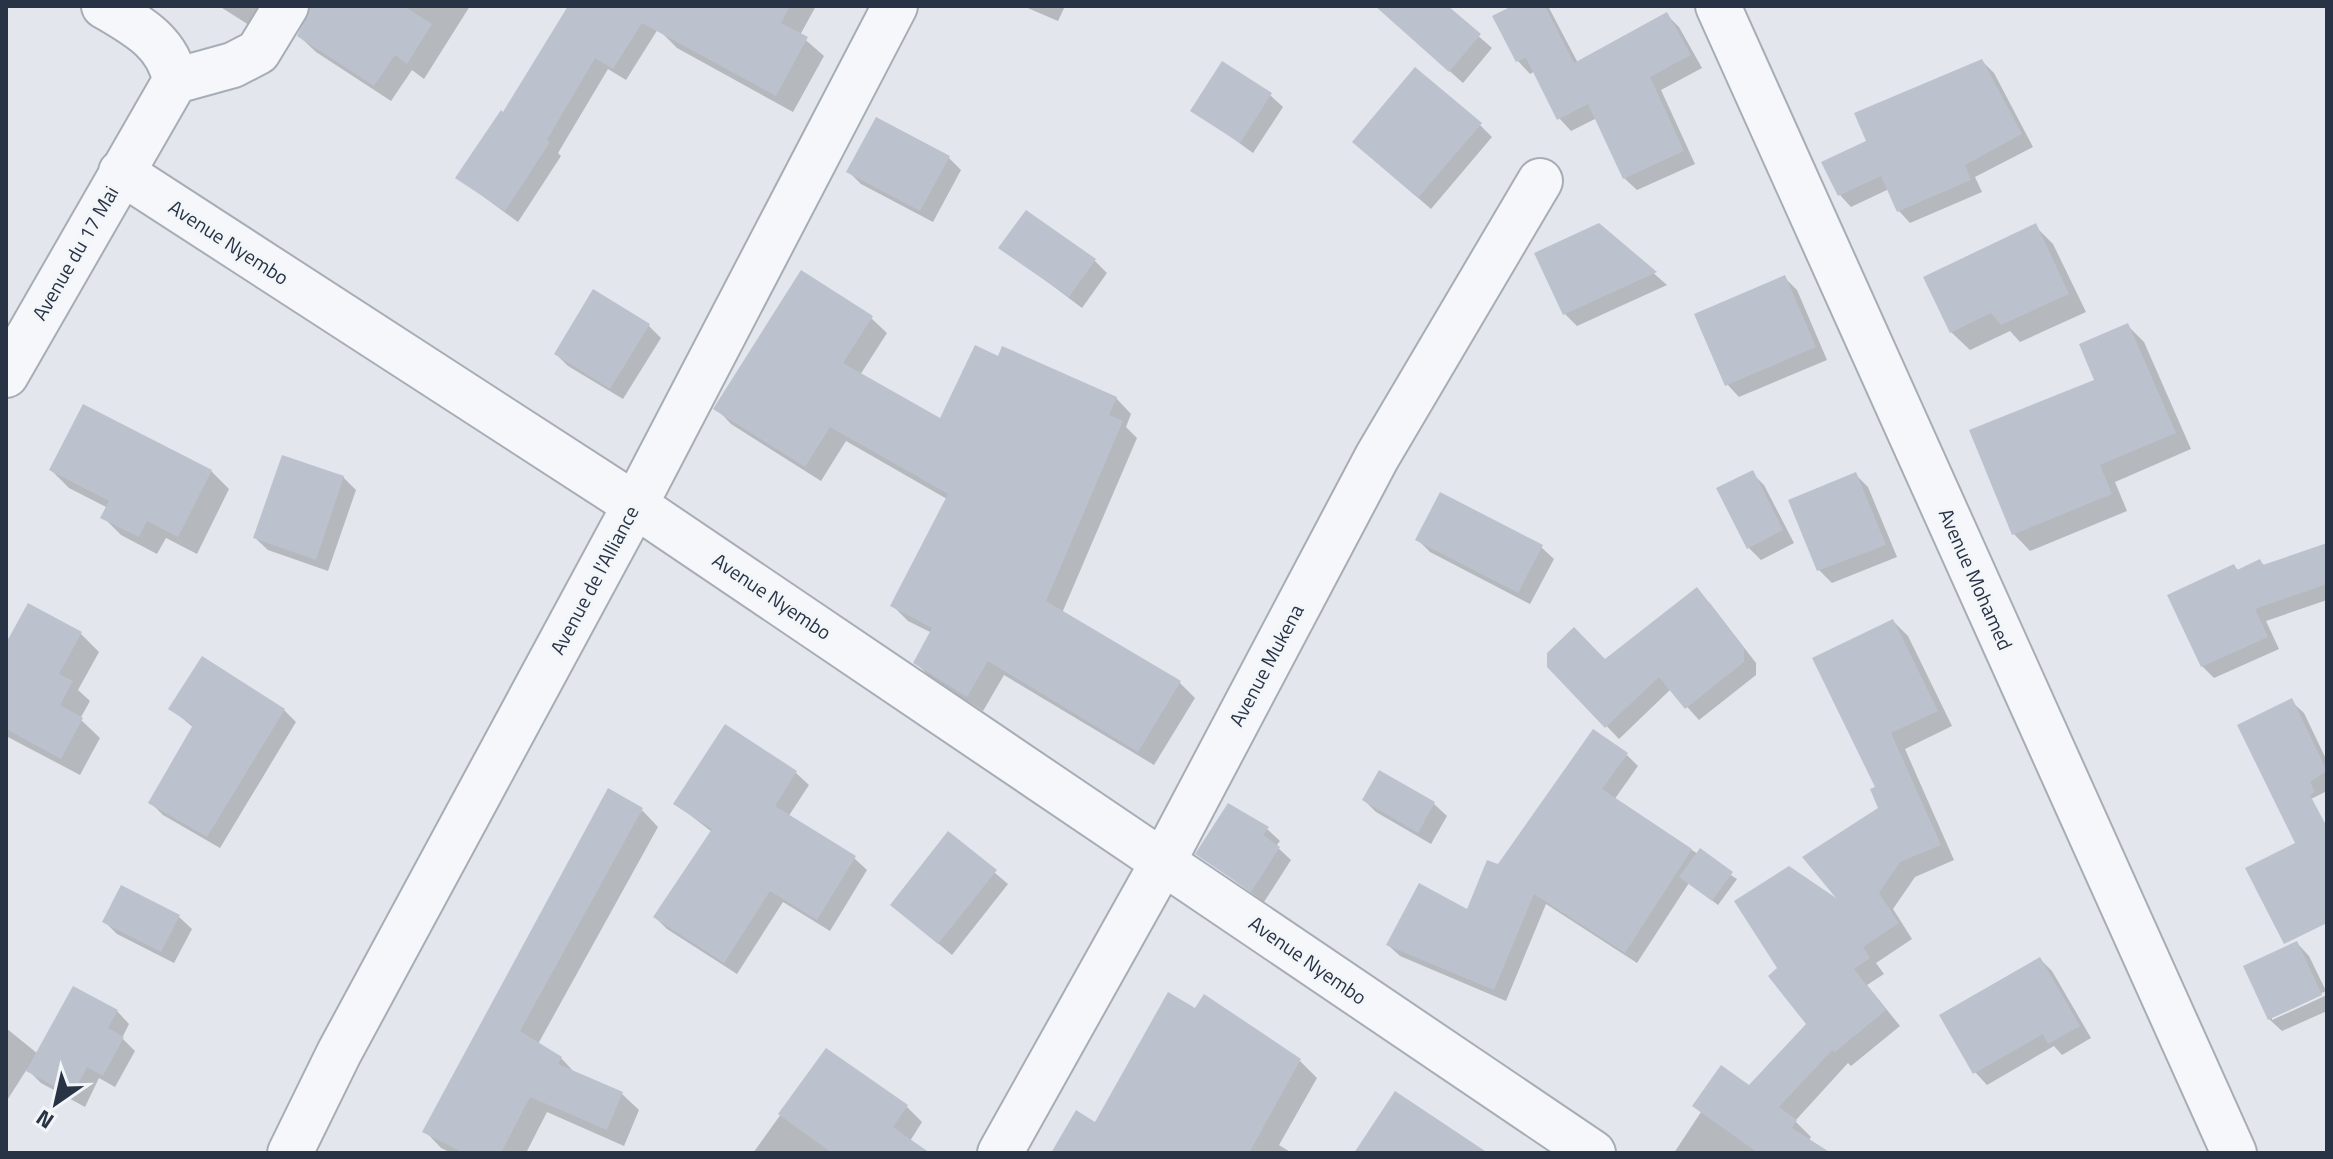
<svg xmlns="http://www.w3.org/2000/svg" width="2333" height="1159" font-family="'Titillium Web',sans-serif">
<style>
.shadow{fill:#0003}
.building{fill:#bcc2cd}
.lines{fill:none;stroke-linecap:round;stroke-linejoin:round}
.minor-casing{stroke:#a7adb7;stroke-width:48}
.minor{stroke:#f6f7fa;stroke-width:44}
.labels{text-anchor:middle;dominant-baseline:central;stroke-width:6;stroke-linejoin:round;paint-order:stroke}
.street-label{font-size:20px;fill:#293346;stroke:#f3f6f9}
</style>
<rect width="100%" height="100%" fill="#e3e6ec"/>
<path class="shadow" d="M 219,6 L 286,6 L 249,25 Z
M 313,6 L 470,6 L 424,79 L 412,70 L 391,101 L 316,52 L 299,36 Z
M 570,6 L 816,6 L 800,35 L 824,56 L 793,112 L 677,48 L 658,29 L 626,80 L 608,69 L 558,153 L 561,156 L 518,222 L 458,178 L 504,114 Z
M 1023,6 L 1065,6 L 1058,21 Z
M 1377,6 L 1444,6 L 1492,48 L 1463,83 Z
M 1516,6 L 1548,6 L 1578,63 L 1666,14 L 1679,27 L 1702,68 L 1661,90 L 1695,164 L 1637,190 L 1624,178 L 1597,118 L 1571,131 L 1559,118 L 1535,71 L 1530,74 L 1518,61 L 1495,17 Z
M 1982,61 L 1994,73 L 2033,147 L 1975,177 L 1982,192 L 1910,223 L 1899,211 L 1889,189 L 1851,207 L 1840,195 L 1869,142 Z
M 1270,95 L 1283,107 L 1253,153 L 1202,116 Z
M 1480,125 L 1492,137 L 1431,209 L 1367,154 Z
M 949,158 L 961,170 L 933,222 L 861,184 L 849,172 Z
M 1599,225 L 1667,285 L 1577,326 L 1565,314 Z
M 2035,226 L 2053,244 L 2086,312 L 2020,342 L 2010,331 L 1970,350 L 1951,332 Z
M 1001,247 L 1094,260 L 1107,273 L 1082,308 Z
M 1785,278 L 1797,290 L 1827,360 L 1739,397 L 1727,384 Z
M 871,318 L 887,333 L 860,375 L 941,421 L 999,358 L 1116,398 L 1131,414 L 1126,427 L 1137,438 L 1062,613 L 1180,683 L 1195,698 L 1154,765 L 1004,675 L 983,711 L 931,678 L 915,662 L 932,633 L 908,621 L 893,606 L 947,499 L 846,441 L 821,481 L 731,424 L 716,408 Z
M 648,325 L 661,338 L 623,399 L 568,366 L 556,354 Z
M 2128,326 L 2144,342 L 2191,449 L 2115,482 L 2127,511 L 2030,551 L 2014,534 Z
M 51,470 L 211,471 L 229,489 L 197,554 L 166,538 L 157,554 L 121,535 L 103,517 L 108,508 L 69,488 Z
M 1752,473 L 1764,485 L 1794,543 L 1761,560 L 1749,548 Z
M 1856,475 L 1868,487 L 1897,557 L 1832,583 L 1819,570 L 1791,501 Z
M 343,477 L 356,490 L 328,571 L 268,550 L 255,538 Z
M 1417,539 L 1541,547 L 1554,559 L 1530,604 L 1430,552 Z
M 2327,545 L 2327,600 L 2266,621 L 2279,649 L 2214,678 L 2202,666 L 2234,566 L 2239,571 L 2260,561 L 2265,566 Z
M 1709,602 L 1756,663 L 1756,675 L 1699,720 L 1671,689 L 1619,739 L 1549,666 L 1605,661 Z
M 1893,621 L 1908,636 L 1952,726 L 1905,749 L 1954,860 L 1915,877 L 1893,909 L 1912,939 L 1876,963 L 1884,974 L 1867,985 L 1900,1026 L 1851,1066 L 1848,1063 L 1795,1121 L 1811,1137 L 1808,1141 L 1828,1153 L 1674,1153 L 1701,1112 L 1749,1088 L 1809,1024 L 1842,906 L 1881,809 L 1877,788 Z
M 81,634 L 99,652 L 78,690 L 90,701 L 80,719 L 100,738 L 80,775 L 6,736 L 6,647 Z
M 2291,701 L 2304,713 L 2327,761 L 2327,791 L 2303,803 Z
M 171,709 L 284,710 L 296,722 L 220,848 L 163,815 L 151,803 L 194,728 Z
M 726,727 L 796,773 L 809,785 L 788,817 L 854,858 L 867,870 L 830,931 L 783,902 L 737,974 L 667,929 L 655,917 L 712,832 L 676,804 Z
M 1627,755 L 1638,766 L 1614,800 L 1737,879 L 1718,905 L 1689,883 L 1637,963 L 1546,904 L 1506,1001 L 1400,956 L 1388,945 L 1468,911 L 1499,867 Z
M 1380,773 L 1434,804 L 1447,816 L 1431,844 L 1376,812 L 1364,800 Z
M 642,810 L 658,827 L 538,1044 L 561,1058 L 576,1074 L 622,1094 L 639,1110 L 624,1146 L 547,1112 L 526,1153 L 451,1153 L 441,1148 L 425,1131 Z
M 1267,829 L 1280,841 L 1276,846 L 1291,860 L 1264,902 L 1198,854 Z
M 949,834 L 1008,884 L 952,955 L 892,905 Z
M 122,887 L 179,917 L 192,929 L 174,963 L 117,934 L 104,921 Z
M 2297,943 L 2309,956 L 2326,991 L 2272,1016 L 2272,1020 L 2327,995 L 2327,1011 L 2282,1031 L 2269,1019 Z
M 2040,959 L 2052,971 L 2091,1038 L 2062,1055 L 2054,1046 L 1987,1085 L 1975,1072 Z
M 1205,997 L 1300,1061 L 1317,1078 L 1279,1145 L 1292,1153 L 1053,1153 L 1096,1124 Z
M 117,1011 L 129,1024 L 122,1038 L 135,1051 L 115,1087 L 99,1078 L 85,1107 L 41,1083 L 27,1069 L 6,1102 L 6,1028 L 38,1054 Z
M 827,1050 L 907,1107 L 922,1122 L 910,1141 L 926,1153 L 753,1153 Z"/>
<path class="building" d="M 311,6 L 404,6 L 432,24 L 407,64 L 395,55 L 374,86 L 297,36 Z
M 568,6 L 790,6 L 781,23 L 808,37 L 776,96 L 642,23 L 613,69 L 595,58 L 547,140 L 550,142 L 505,211 L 455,178 L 501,110 L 503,112 Z
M 1375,6 L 1448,6 L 1481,34 L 1449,72 Z
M 1512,6 L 1545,6 L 1574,63 L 1667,12 L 1691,55 L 1650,77 L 1684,151 L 1623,179 L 1588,104 L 1557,120 L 1526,58 L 1516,62 L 1492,16 Z
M 1982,59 L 2022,134 L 1965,165 L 1971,180 L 1897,212 L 1881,176 L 1838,196 L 1821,162 L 1866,141 L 1854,113 Z
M 1222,61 L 1272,93 L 1240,143 L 1190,111 Z
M 1415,67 L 1482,123 L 1418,198 L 1352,142 Z
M 876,117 L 950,156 L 920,211 L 846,172 Z
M 1026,210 L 1096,259 L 1069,297 L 998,248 Z
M 1599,223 L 1657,272 L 1563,315 L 1534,253 Z
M 2036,223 L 2069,294 L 2001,325 L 1991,313 L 1950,333 L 1923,277 Z
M 801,270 L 873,316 L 843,363 L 940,418 L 975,345 L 998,356 L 1002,346 L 1117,397 L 1109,415 L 1123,421 L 1046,601 L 1181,681 L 1138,752 L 988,661 L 967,697 L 913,663 L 932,628 L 890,606 L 948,494 L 830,427 L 805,467 L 713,409 Z
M 1785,275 L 1816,347 L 1725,386 L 1694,314 Z
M 593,289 L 650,324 L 610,389 L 554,354 Z
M 2128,323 L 2176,433 L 2100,465 L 2112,494 L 2012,535 L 1969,430 L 2094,380 L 2079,344 Z
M 83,404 L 212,470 L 178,537 L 147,521 L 139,537 L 100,518 L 109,501 L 49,470 Z
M 282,455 L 344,476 L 316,560 L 253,538 Z
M 1753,470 L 1783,530 L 1747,549 L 1716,488 Z
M 1856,472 L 1886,545 L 1817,571 L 1788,500 Z
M 1440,492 L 1543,545 L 1518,593 L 1415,540 Z
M 2327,543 L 2327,584 L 2255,609 L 2268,637 L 2201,667 L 2167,595 L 2234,564 L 2237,570 L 2260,559 L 2263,565 Z
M 1697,587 L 1744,648 L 1744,662 L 1685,709 L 1659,677 L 1605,728 L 1547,667 L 1547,653 L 1574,627 L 1605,659 Z
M 28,603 L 82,632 L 59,674 L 73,681 L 60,705 L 83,718 L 61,759 L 6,729 L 6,643 Z
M 1893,619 L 1938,711 L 1891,733 L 1941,845 L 1900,862 L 1879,893 L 1899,923 L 1863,947 L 1870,958 L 1854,969 L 1886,1010 L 1835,1052 L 1832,1050 L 1779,1107 L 1797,1120 L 1792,1128 L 1831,1153 L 1758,1153 L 1692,1106 L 1721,1065 L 1749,1085 L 1806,1024 L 1768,976 L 1777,968 L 1734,901 L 1789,866 L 1836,898 L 1802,857 L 1878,808 L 1870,789 L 1875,787 L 1812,658 Z
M 202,656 L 285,709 L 207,837 L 148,803 L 193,725 L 168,709 Z
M 2292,698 L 2327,771 L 2310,782 L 2315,792 L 2310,795 L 2327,827 L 2327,923 L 2284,944 L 2245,868 L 2295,843 L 2237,725 Z
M 725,724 L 797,771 L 775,806 L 856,856 L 817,920 L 770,891 L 724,963 L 653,917 L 712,829 L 673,804 Z
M 1593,729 L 1628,753 L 1602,789 L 1692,849 L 1625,953 L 1534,894 L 1494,990 L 1386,945 L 1419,883 L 1467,909 L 1487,860 L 1498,864 Z
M 1379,770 L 1435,802 L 1418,833 L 1362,800 Z
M 608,788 L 643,808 L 520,1031 L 562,1057 L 558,1064 L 623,1092 L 607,1130 L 530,1097 L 501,1153 L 464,1153 L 422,1132 Z
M 1228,803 L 1269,827 L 1263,835 L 1280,847 L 1251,892 L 1195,854 Z
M 948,831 L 997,870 L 938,944 L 890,905 Z
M 1700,848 L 1733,872 L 1712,901 L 1679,877 Z
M 121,885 L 180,915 L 161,952 L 102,922 Z
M 2297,941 L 2322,995 L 2268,1020 L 2243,966 Z
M 2040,957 L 2080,1026 L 2048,1044 L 2043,1034 L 1973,1074 L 1939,1015 Z
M 73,986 L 118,1010 L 108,1028 L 124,1037 L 103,1076 L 87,1067 L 72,1096 L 26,1071 Z
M 1168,992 L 1195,1008 L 1204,994 L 1301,1059 L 1249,1153 L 1051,1153 L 1076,1110 L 1095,1122 Z
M 826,1048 L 908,1105 L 893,1127 L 930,1153 L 832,1153 L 778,1114 Z
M 1395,1091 L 1488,1153 L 1354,1153 Z"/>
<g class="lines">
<g class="minor-casing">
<path id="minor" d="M 1718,6 L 2234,1153
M 175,81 L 233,65 L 258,52 L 286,6
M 121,172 L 635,505 L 1593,1153
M 6,375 L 175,81 C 169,42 136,25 104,6
M 290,1153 L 339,1053 L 635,505 L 895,6
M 1000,1153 L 1164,860 L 1377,457 L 1540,181"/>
</g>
<use href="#minor" class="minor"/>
</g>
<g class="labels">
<g class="street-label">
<text transform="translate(229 242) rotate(33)">Avenue Nyembo</text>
<text transform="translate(75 253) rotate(-60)">Avenue du 17 Mai</text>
<text transform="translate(1976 579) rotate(66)">Avenue Mohamed</text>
<text transform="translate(594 580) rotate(-62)">Avenue de l'Alliance</text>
<text transform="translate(772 596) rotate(34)">Avenue Nyembo</text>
<text transform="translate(1266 665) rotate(-62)">Avenue Mukena</text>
<text transform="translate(1308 960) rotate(35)">Avenue Nyembo</text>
</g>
</g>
<rect width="2333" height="1159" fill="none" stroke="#293346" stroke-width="16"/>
<g transform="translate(56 1103) rotate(214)" stroke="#f3f6f9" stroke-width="6" paint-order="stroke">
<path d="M0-6L14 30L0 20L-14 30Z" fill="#293346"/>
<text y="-12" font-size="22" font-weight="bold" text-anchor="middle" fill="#293346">N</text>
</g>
</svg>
